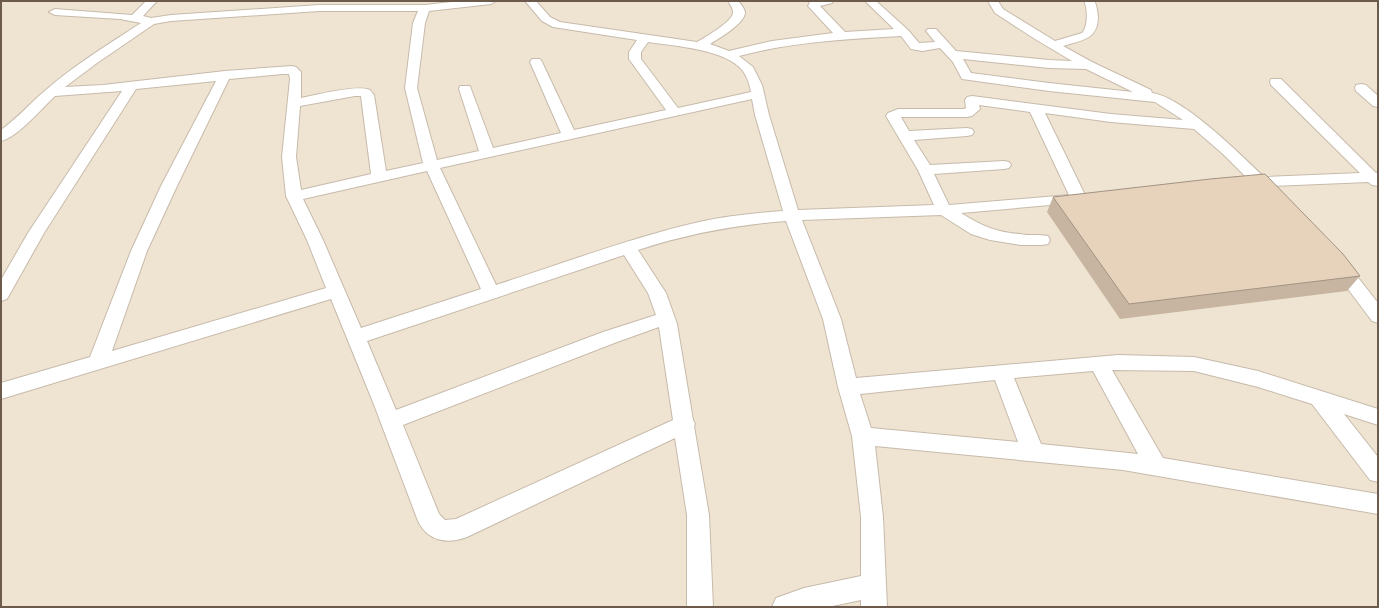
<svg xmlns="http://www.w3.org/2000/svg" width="1379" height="608" font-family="'Public Sans',sans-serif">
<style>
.residential{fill:#efe4d1}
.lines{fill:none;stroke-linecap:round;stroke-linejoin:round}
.minor-casing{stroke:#c7baab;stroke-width:2}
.minor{fill:#fff;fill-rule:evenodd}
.wall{fill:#c7b5a1}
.building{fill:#e7d2bb;stroke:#a29383}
</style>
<rect width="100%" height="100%" fill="#f8f2e2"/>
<path class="residential" d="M 1,1 L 1378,1 L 1378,607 L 1,607 Z"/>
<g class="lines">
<g class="minor-casing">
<path id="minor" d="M 146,1 L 157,1 L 143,16 L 151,18 L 171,15 L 319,5 L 425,5 L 460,1 L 496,1 L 491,4 L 429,11 L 425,23 L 417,88 L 437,160 L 479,151 L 459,89 L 460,86 L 470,86 L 471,89 L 493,148 L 561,133 L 530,62 L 532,59 L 540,59 L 542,62 L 574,130 L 666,110 L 629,59 L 629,52 L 637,40 L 553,27 L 542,21 L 525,1 L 536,1 L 550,17 L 560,22 L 697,42 C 704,38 734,21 733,12 C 733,8 730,4 728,1 L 738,1 C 741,4 744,8 745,12 C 746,23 718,39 710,44 L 729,51 L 772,41 L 833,33 L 808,6 L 810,2 L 813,1 L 833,1 L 832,3 L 820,6 L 845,32 L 894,29 L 865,1 L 876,1 L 908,30 L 919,43 L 935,42 L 926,31 L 928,29 L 936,29 L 956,51 L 1049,60 L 1072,61 L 1035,39 L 995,13 L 988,1 L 998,1 L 1003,9 L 1055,41 L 1082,33 C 1088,27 1088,8 1084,1 L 1094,1 C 1097,5 1097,11 1098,16 C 1098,40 1082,40 1063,46 L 1092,62 L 1151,90 L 1152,93 C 1183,97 1241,155 1264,177 L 1360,173 L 1271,85 L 1270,82 L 1271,79 L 1281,79 L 1376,173 L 1378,172 L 1378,186 L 1372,185 L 1368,182 L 1272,186 L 1275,190 L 1272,193 L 1267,195 L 1262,193 L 1223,154 L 1194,129 L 1111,122 L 1045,113 L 1087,199 L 1084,202 L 961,213 C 982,226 995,232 1020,234 C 1029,236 1038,234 1048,236 L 1050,240 L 1048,244 L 1042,245 L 1021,245 L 990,240 L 971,234 L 941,215 L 802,220 L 841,319 L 856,378 L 1118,355 L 1194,357 L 1258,371 L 1378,409 L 1378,425 L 1344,414 L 1378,457 L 1378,482 L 1370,480 L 1312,404 L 1258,387 L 1194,371 L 1112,370 L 1163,458 L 1378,494 L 1378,514 L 1123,470 L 875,446 L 883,517 L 887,607 L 861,607 L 861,600 L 828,607 L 772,607 L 776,598 L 804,588 L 861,576 L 861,517 L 852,436 L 838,387 L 823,319 L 786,221 C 735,225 687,234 638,250 L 666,293 L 677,324 L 693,420 L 695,424 L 694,426 L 709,515 L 713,607 L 687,607 L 687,515 L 675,438 L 467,537 C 448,544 428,542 418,521 L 373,402 L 331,299 L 1,399 L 1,383 L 90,357 L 131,251 L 161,186 L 216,81 L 136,89 L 44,233 L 7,299 L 1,301 L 1,280 L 28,233 L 122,91 L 55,96 C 42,108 18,137 1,141 L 1,130 C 18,118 31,102 47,89 C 76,64 109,44 141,23 L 120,19 L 55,15 L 49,12 L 55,9 L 132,15 ZM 319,11 L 418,11 L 413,23 L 405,88 L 423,163 L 386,171 L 374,95 C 373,94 371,91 370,90 C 359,84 315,95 301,98 L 301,72 L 296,67 L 292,66 L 225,71 L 103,85 L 65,87 L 97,63 L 154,24 L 171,21 ZM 901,36 L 911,49 L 922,51 L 940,48 L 953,62 L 962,79 L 1049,91 L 1155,102 L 1183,120 L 1111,114 L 972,96 L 967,97 L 965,100 L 966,108 L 964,109 L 898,109 L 888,113 L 886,116 L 918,170 L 934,205 L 798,210 L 769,115 L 762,85 L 753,67 L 739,56 C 792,42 846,39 901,36 ZM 648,42 C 674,46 726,49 743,71 C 747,77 750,85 751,92 L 678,108 L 641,59 L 641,52 ZM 963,59 L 1049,68 L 1086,69 L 1133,92 L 1049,83 L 971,73 ZM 282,74 L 289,74 L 290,79 L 282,157 L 286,196 L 307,240 L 326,288 L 112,351 L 147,251 L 177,186 L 229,79 ZM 355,96 L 361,96 L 371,174 L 301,190 L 296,157 L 300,106 ZM 752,99 L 755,115 L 783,211 C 755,213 726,216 699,222 C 630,238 564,263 496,285 L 440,168 ZM 979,105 L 1030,112 L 1069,195 L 949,205 L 934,174 L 1004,169 L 1009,168 L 1011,165 L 1009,162 L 1004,161 L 930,165 L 914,140 L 967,136 L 972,135 L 974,132 L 972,129 L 967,128 L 909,131 L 901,117 L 967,117 L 972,116 L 980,109 ZM 427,171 L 481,289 L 361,328 L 323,240 L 303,199 ZM 624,255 L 648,293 L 656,315 L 603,332 L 396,410 L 367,341 ZM 659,327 L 673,420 L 456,519 L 445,520 L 439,514 L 403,425 L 617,342 ZM 1093,371 L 1138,454 L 1041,444 L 1014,378 ZM 995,380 L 1018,442 L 871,428 L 860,394 Z
M 1361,84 L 1366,85 L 1378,96 L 1378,107 L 1373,106 L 1356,91 L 1355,88 L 1356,85 Z
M 1339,259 L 1345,261 L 1378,303 L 1378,323 L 1372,321 L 1330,265 L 1333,261 Z"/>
</g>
<use href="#minor" class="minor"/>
</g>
<path class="wall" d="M 1053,197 L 1360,276 L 1347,291 L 1120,319 L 1047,212 Z"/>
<path class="building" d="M 1265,174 L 1343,254 L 1360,276 L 1129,304 L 1053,197 L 1210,179 Z"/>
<rect width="1379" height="608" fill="none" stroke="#6c5b4c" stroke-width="4"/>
</svg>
